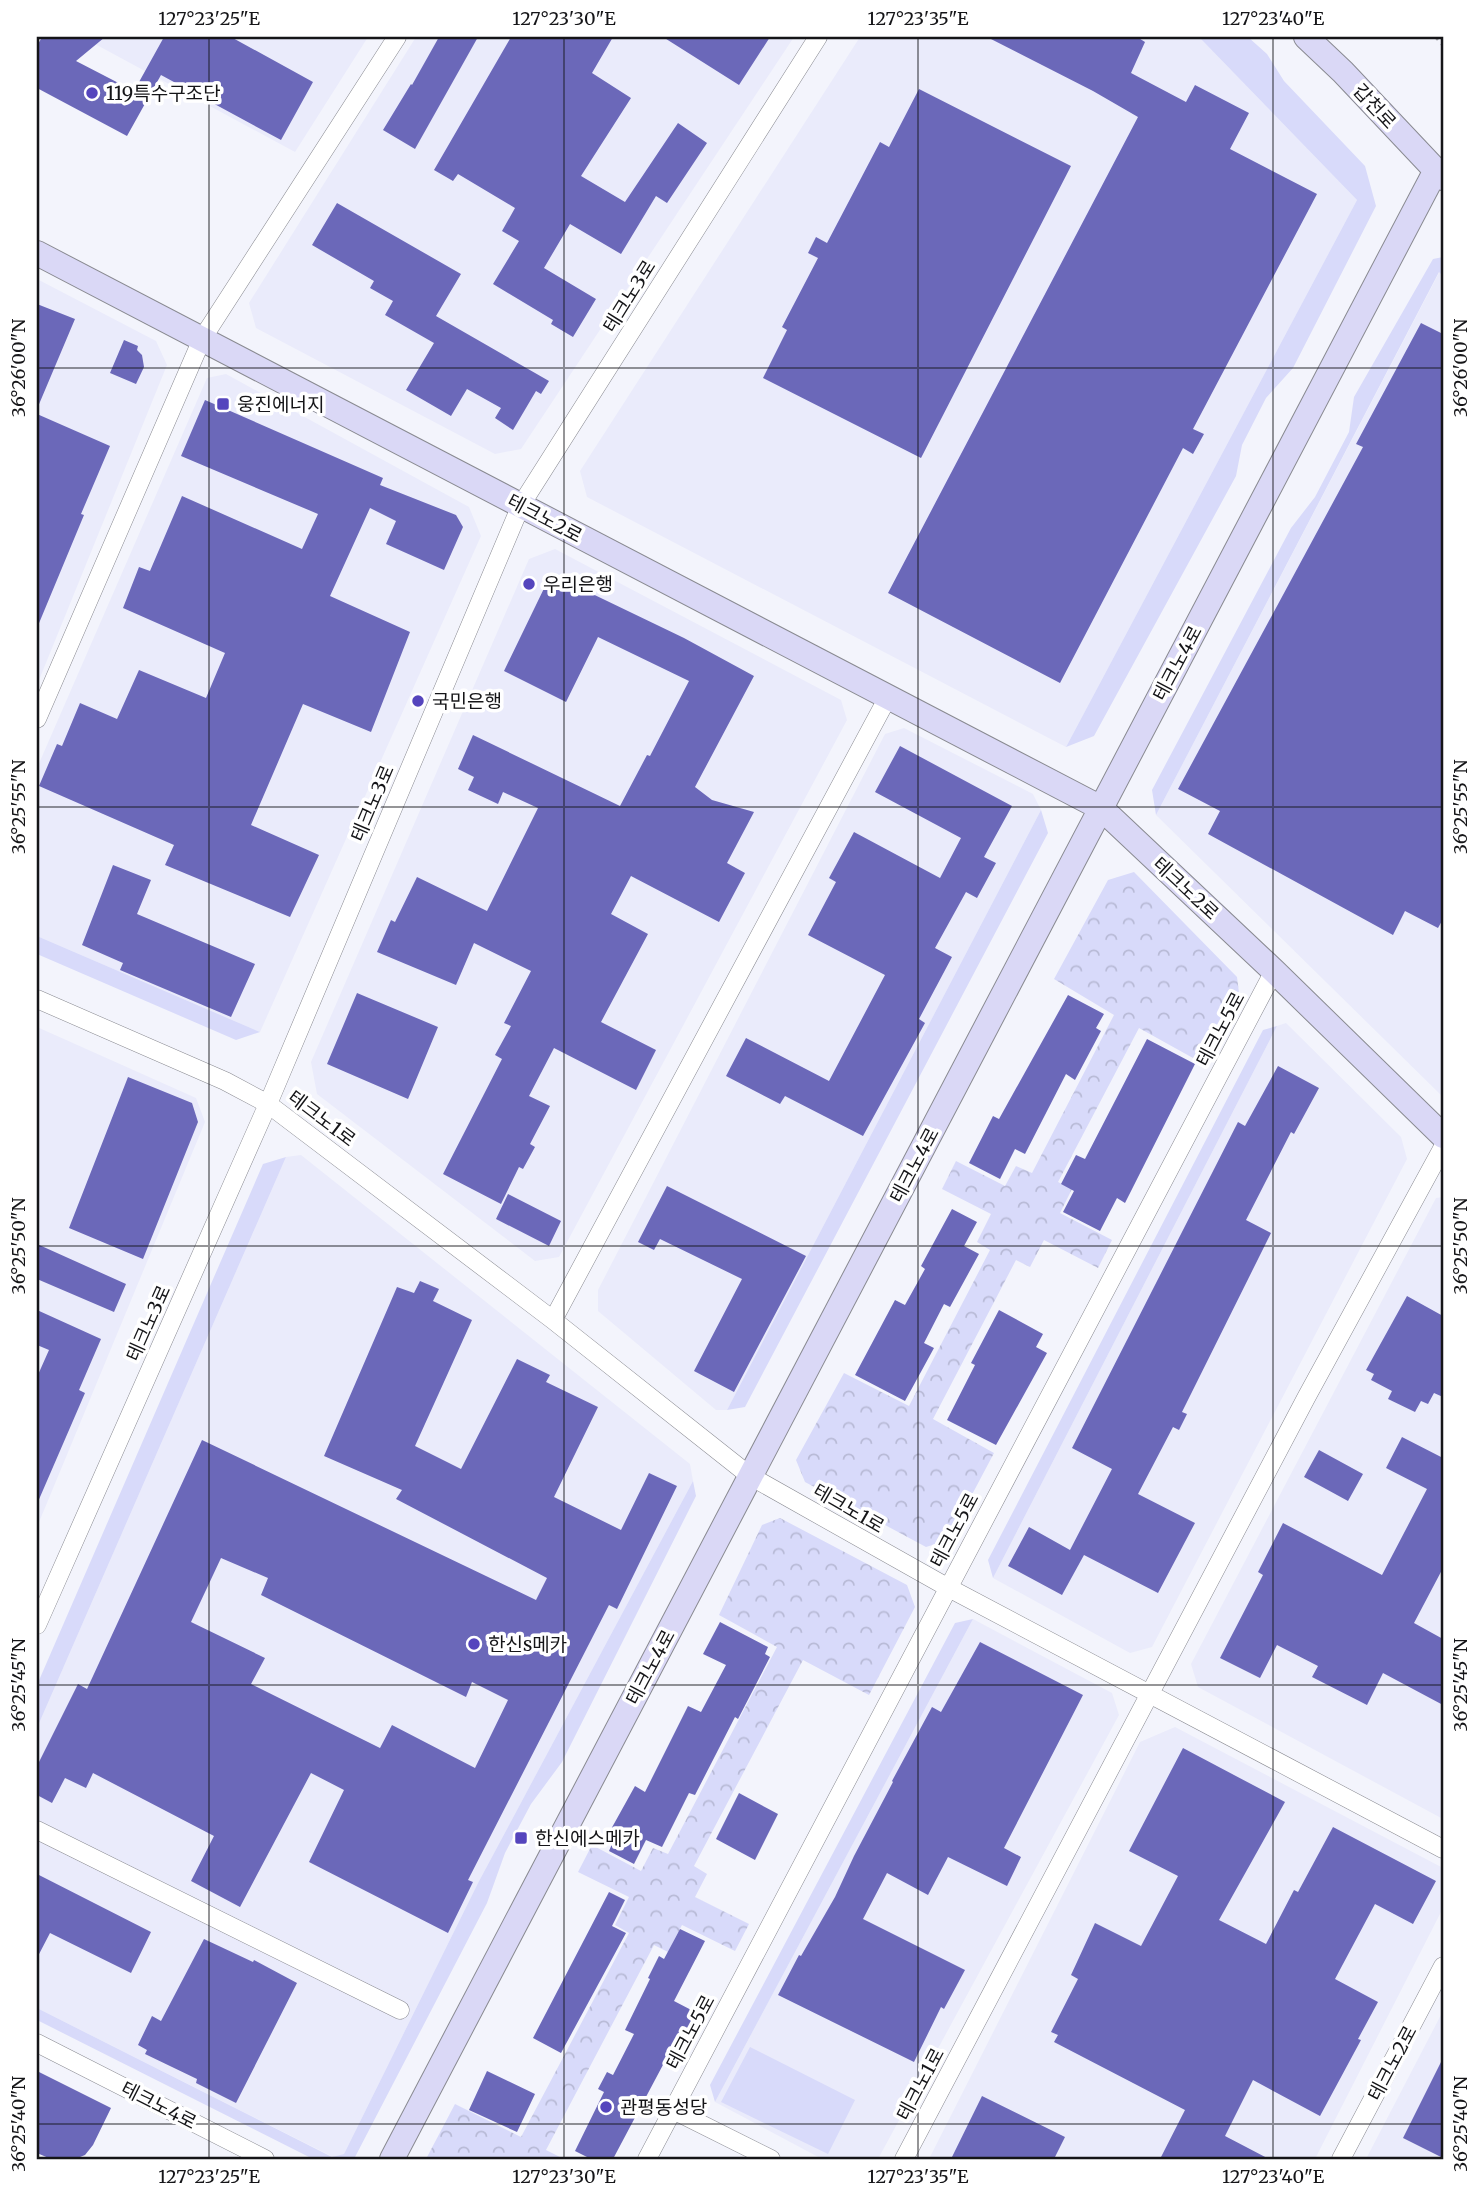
<svg xmlns="http://www.w3.org/2000/svg" width="1480" height="2196" font-family="Merriweather,'Noto Sans KR',serif">
<style>
.built{fill:#eaebfb}
.green{fill:#d8dafa}
.park{fill:url(#park-crowns)}
.building{fill:#6b68b9;fill-rule:evenodd}
.lines{fill:none;stroke-linecap:round;stroke-linejoin:round}
.street-casing{stroke:#898a91;stroke-width:19}
.secondary-casing{stroke:#898a91;stroke-width:26}
.path{stroke:#9f9fa5;stroke-width:3.5;stroke-dasharray:3.5 5;stroke-linecap:butt}
.street{stroke:#fff;stroke-width:18}
.secondary{stroke:#dad8f6;stroke-width:24}
.ticks{fill:none;stroke:#151518;stroke-width:2;stroke-opacity:0.45}
.poi-dot{fill:#5545bd;stroke:#fff;stroke-width:2.5}
.labels{text-anchor:middle;dominant-baseline:central;stroke-width:7;stroke-linejoin:round;paint-order:stroke}
.poi-label{font-size:19px;fill:#151518;stroke:#fff;text-anchor:start}
.street-label{font-size:19px;fill:#151518;stroke:#fff}
.neatline{fill:none;stroke:#151518;stroke-width:2.5}
.ticks-label{font-size:18px;text-anchor:middle;fill:#151518}
</style>
<defs>
<pattern id="park-crowns" width="20" height="18" patternUnits="userSpaceOnUse" patternTransform="scale(1.75)"><rect width="20" height="18" fill="#d8dafa"/><path d="M2 6a3 3 0 1 1 6 0M12 15a3 3 0 1 1 6 0" fill="none" stroke="#b8bad6"/></pattern>
</defs>
<rect width="100%" height="100%" fill="#f3f4fc"/>
<path class="built" d="M 82,37 L 368,37 L 295,152 Z
M 416,37 L 794,37 L 521,449 L 495,454 L 256,328 L 249,303 Z
M 860,37 L 1199,37 L 1357,200 L 1066,747 L 587,497 L 580,471 Z
M 1440,271 L 1443,276 L 1443,1097 L 1156,815 Z
M 37,279 L 156,341 L 167,365 L 37,685 Z
M 226,374 L 469,507 L 481,536 L 260,1032 L 37,936 L 37,768 L 207,378 Z
M 555,549 L 841,700 L 847,720 L 559,1257 L 535,1261 L 317,1094 L 311,1062 L 529,559 Z
M 904,728 L 1033,794 L 1041,810 L 727,1410 L 716,1410 L 598,1311 L 598,1290 L 885,734 Z
M 1286,1023 L 1401,1137 L 1407,1159 L 1152,1647 L 1130,1653 L 993,1578 L 1277,1026 Z
M 37,1027 L 196,1098 L 205,1122 L 37,1527 Z
M 301,1155 L 690,1464 L 693,1481 L 478,1883 L 344,2154 L 333,2157 L 37,2008 L 37,1728 L 286,1157 Z
M 1443,1197 L 1443,1819 L 1198,1687 L 1191,1664 L 1436,1198 Z
M 973,1619 L 1112,1693 L 1119,1715 L 878,2159 L 822,2159 L 715,2102 Z
M 1175,1727 L 1443,1868 L 1443,1908 L 1315,2159 L 929,2159 L 1140,1742 Z
M 1443,2011 L 1443,2159 L 1366,2159 Z"/>
<path class="green" d="M 1199,37 L 1248,37 L 1267,54 L 1284,81 L 1365,166 L 1376,206 L 1293,368 L 1266,398 L 1242,445 L 1236,476 L 1094,736 L 1066,747 L 1357,200 Z
M 1443,257 L 1443,276 L 1439,272 L 1156,815 L 1152,790 L 1291,528 L 1315,497 L 1349,432 L 1354,397 L 1433,259 Z
M 1041,810 L 1048,833 L 745,1407 L 727,1410 Z
M 37,936 L 260,1032 L 236,1040 L 37,954 Z
M 1277,1026 L 993,1578 L 988,1560 L 1263,1030 Z
M 286,1157 L 37,1728 L 37,1685 L 263,1164 Z
M 693,1481 L 696,1496 L 562,1762 L 531,1804 L 505,1853 L 487,1903 L 354,2159 L 313,2159 L 37,2020 L 37,2008 L 332,2157 L 344,2154 L 478,1883 Z
M 973,1619 L 715,2102 L 710,2085 L 955,1623 Z
M 750,2047 L 855,2100 L 828,2154 L 721,2102 Z"/>
<path class="park" d="M 1134,872 L 1237,977 L 1239,993 L 1202,1063 L 1139,1028 L 1058,1182 L 1072,1189 L 1060,1213 L 1112,1240 L 1098,1268 L 1044,1240 L 1030,1267 L 1016,1260 L 933,1419 L 994,1453 L 948,1540 L 926,1547 L 805,1482 L 796,1460 L 844,1373 L 909,1406 L 990,1250 L 977,1242 L 991,1214 L 942,1189 L 956,1161 L 1005,1186 L 1016,1166 L 1032,1173 L 1114,1015 L 1054,979 L 1108,880 Z
M 780,1518 L 907,1585 L 915,1607 L 869,1695 L 803,1660 L 694,1866 L 707,1874 L 695,1897 L 749,1924 L 735,1951 L 682,1925 L 668,1952 L 654,1945 L 546,2150 L 564,2159 L 426,2159 L 455,2104 L 521,2137 L 629,1933 L 615,1925 L 629,1897 L 578,1872 L 592,1845 L 641,1871 L 653,1848 L 668,1854 L 777,1647 L 719,1615 L 762,1525 Z"/>
<path class="building" d="M 42,37 L 105,37 L 76,61 L 134,91 L 164,37 L 231,37 L 313,82 L 281,140 L 161,75 L 127,136 L 37,88 L 37,46 Z
M 439,37 L 478,37 L 415,149 L 383,130 L 411,84 L 412,85 Z
M 511,37 L 613,37 L 592,73 L 631,98 L 581,176 L 625,202 L 678,123 L 707,143 L 667,203 L 656,196 L 621,254 L 570,224 L 544,268 L 596,299 L 573,337 L 551,324 L 553,320 L 493,284 L 519,241 L 502,231 L 515,208 L 458,174 L 453,181 L 434,170 Z
M 663,37 L 770,37 L 739,85 Z
M 987,37 L 1137,37 L 1145,42 L 1131,73 L 1186,102 L 1195,85 L 1249,113 L 1230,149 L 1317,194 L 1193,429 L 1204,434 L 1193,454 L 1183,448 L 1060,683 L 888,593 L 1138,117 L 1093,91 Z
M 919,89 L 1071,166 L 921,458 L 763,378 L 787,330 L 782,327 L 818,258 L 808,253 L 816,237 L 827,243 L 880,142 L 889,147 Z
M 337,203 L 461,274 L 436,316 L 549,381 L 541,394 L 536,391 L 513,430 L 495,418 L 501,408 L 467,389 L 451,416 L 406,390 L 434,343 L 385,315 L 393,301 L 370,288 L 374,281 L 312,245 Z
M 37,304 L 75,319 L 37,409 Z
M 1421,323 L 1443,334 L 1443,919 L 1438,928 L 1405,911 L 1393,935 L 1208,834 L 1220,811 L 1178,789 L 1363,447 L 1356,444 Z
M 124,340 L 138,346 L 137,350 L 142,355 L 144,367 L 136,384 L 110,373 Z
M 205,400 L 383,478 L 380,485 L 456,515 L 463,527 L 444,570 L 386,544 L 396,521 L 370,508 L 330,596 L 410,632 L 371,732 L 303,704 L 251,825 L 319,855 L 290,917 L 165,865 L 174,845 L 39,786 L 57,744 L 62,746 L 80,703 L 117,719 L 139,670 L 206,698 L 225,653 L 123,608 L 139,567 L 150,571 L 182,496 L 302,549 L 318,514 L 181,456 Z
M 37,414 L 110,446 L 81,514 L 84,515 L 37,628 Z
M 551,574 L 684,638 L 754,676 L 695,787 L 712,800 L 754,812 L 727,863 L 745,873 L 719,922 L 631,876 L 611,914 L 648,934 L 601,1022 L 656,1050 L 636,1090 L 554,1048 L 529,1096 L 550,1106 L 530,1144 L 535,1147 L 523,1169 L 519,1167 L 501,1204 L 443,1174 L 502,1059 L 495,1055 L 511,1026 L 504,1023 L 531,971 L 474,943 L 456,985 L 377,952 L 391,920 L 395,922 L 417,877 L 487,911 L 538,808 L 503,792 L 498,804 L 468,790 L 474,777 L 458,769 L 473,735 L 620,806 L 647,755 L 650,756 L 689,681 L 598,637 L 566,702 L 504,671 Z
M 900,746 L 1012,806 L 984,857 L 996,863 L 977,898 L 966,892 L 935,948 L 952,957 L 919,1019 L 925,1023 L 863,1136 L 785,1096 L 780,1104 L 726,1076 L 746,1038 L 829,1081 L 885,975 L 808,935 L 836,882 L 829,878 L 854,832 L 940,878 L 961,838 L 875,792 Z
M 113,865 L 151,880 L 137,914 L 255,964 L 231,1017 L 120,970 L 123,963 L 82,945 Z
M 357,993 L 438,1027 L 408,1099 L 327,1064 Z
M 1068,995 L 1104,1014 L 1096,1028 L 1101,1031 L 1075,1080 L 1066,1074 L 1025,1154 L 1015,1149 L 1000,1179 L 969,1163 L 993,1116 L 999,1119 Z
M 1147,1039 L 1195,1064 L 1125,1203 L 1117,1198 L 1100,1231 L 1063,1212 L 1074,1191 L 1061,1184 L 1076,1155 L 1085,1159 Z
M 1278,1066 L 1319,1088 L 1294,1134 L 1291,1132 L 1246,1220 L 1271,1233 L 1182,1412 L 1187,1414 L 1179,1430 L 1173,1427 L 1138,1494 L 1195,1523 L 1158,1593 L 1084,1555 L 1062,1595 L 1008,1566 L 1029,1527 L 1070,1550 L 1112,1469 L 1072,1448 L 1238,1122 L 1245,1126 Z
M 128,1077 L 192,1103 L 198,1122 L 143,1259 L 69,1228 Z
M 667,1186 L 806,1256 L 734,1392 L 694,1371 L 742,1279 L 660,1239 L 654,1250 L 638,1242 Z
M 508,1194 L 561,1221 L 549,1246 L 496,1219 Z
M 952,1209 L 977,1222 L 964,1246 L 979,1254 L 950,1307 L 944,1304 L 924,1343 L 934,1348 L 905,1401 L 855,1375 L 895,1300 L 905,1305 L 925,1269 L 921,1266 Z
M 37,1244 L 126,1284 L 114,1312 L 37,1279 Z
M 420,1281 L 439,1289 L 433,1301 L 472,1320 L 415,1446 L 461,1469 L 517,1359 L 550,1375 L 546,1382 L 598,1407 L 554,1497 L 621,1530 L 649,1473 L 677,1486 L 617,1609 L 609,1605 L 468,1880 L 473,1882 L 448,1933 L 309,1862 L 344,1790 L 311,1773 L 240,1907 L 191,1881 L 214,1836 L 93,1773 L 86,1788 L 65,1778 L 52,1803 L 37,1795 L 37,1766 L 78,1684 L 87,1689 L 202,1440 L 536,1600 L 547,1578 L 396,1499 L 402,1490 L 324,1456 L 397,1287 L 414,1293 ZM 221,1558 L 268,1578 L 261,1595 L 466,1697 L 472,1682 L 508,1700 L 475,1768 L 392,1725 L 380,1748 L 251,1684 L 265,1658 L 191,1622 Z
M 1407,1296 L 1443,1316 L 1443,1397 L 1434,1393 L 1428,1404 L 1421,1401 L 1415,1412 L 1388,1399 L 1392,1391 L 1371,1380 L 1374,1374 L 1366,1370 Z
M 37,1310 L 101,1339 L 79,1390 L 85,1393 L 37,1504 L 37,1377 L 49,1350 L 37,1345 Z
M 999,1310 L 1043,1334 L 1036,1347 L 1047,1353 L 996,1445 L 947,1420 L 975,1365 L 971,1363 Z
M 1402,1437 L 1443,1458 L 1443,1568 L 1414,1623 L 1443,1639 L 1443,1705 L 1383,1673 L 1367,1705 L 1312,1677 L 1318,1666 L 1277,1645 L 1260,1678 L 1220,1658 L 1263,1575 L 1258,1572 L 1283,1523 L 1382,1575 L 1427,1489 L 1386,1468 Z
M 1319,1450 L 1363,1474 L 1348,1501 L 1304,1477 Z
M 720,1622 L 768,1647 L 765,1654 L 770,1657 L 738,1719 L 735,1717 L 695,1795 L 689,1793 L 662,1847 L 646,1840 L 634,1864 L 609,1851 L 612,1844 L 605,1840 L 635,1786 L 645,1792 L 688,1706 L 701,1712 L 726,1665 L 703,1654 Z
M 980,1642 L 1083,1695 L 1004,1848 L 1021,1857 L 1007,1886 L 948,1857 L 928,1895 L 887,1873 L 863,1919 L 965,1970 L 944,2009 L 941,2007 L 914,2062 L 778,1995 L 799,1955 L 801,1956 L 835,1897 L 854,1856 L 893,1782 L 892,1781 L 932,1707 L 941,1712 Z
M 1183,1748 L 1285,1802 L 1219,1920 L 1266,1944 L 1294,1890 L 1298,1892 L 1333,1827 L 1436,1881 L 1413,1924 L 1375,1904 L 1335,1979 L 1378,2002 L 1358,2039 L 1361,2040 L 1320,2116 L 1253,2080 L 1225,2136 L 1269,2159 L 1160,2159 L 1185,2110 L 1054,2042 L 1058,2035 L 1051,2032 L 1078,1979 L 1071,1975 L 1095,1923 L 1141,1946 L 1178,1876 L 1129,1851 Z
M 739,1793 L 778,1814 L 755,1860 L 716,1839 Z
M 37,1874 L 151,1932 L 131,1973 L 50,1933 L 37,1958 Z
M 609,1892 L 625,1900 L 612,1926 L 626,1933 L 561,2053 L 533,2038 Z
M 680,1929 L 705,1941 L 674,2001 L 697,2013 L 679,2049 L 673,2046 L 613,2159 L 591,2159 L 575,2151 L 604,2092 L 598,2089 L 607,2072 L 613,2075 L 634,2034 L 625,2030 L 650,1979 L 648,1978 L 659,1956 L 664,1959 Z
M 204,1939 L 253,1962 L 254,1960 L 297,1983 L 236,2103 L 196,2083 L 197,2079 L 145,2054 L 147,2050 L 138,2045 L 152,2016 L 161,2021 Z
M 1443,2058 L 1443,2158 L 1403,2138 Z
M 37,2071 L 111,2108 L 93,2145 L 85,2155 L 75,2159 L 51,2159 L 37,2153 Z
M 487,2071 L 535,2094 L 517,2132 L 469,2110 Z
M 982,2096 L 1065,2137 L 1054,2159 L 951,2159 Z"/>
<g class="lines">
<g class="street-casing">
<path id="street" d="M 37,719 L 202,339 L 397,37
M 37,999 L 225,1081 L 268,1104 L 553,1320 L 750,1476 L 947,1587 L 1443,1849
M 553,1320 L 888,697
M 37,1625 L 268,1104 L 521,505 L 818,37
M 37,1830 L 400,2010
M 37,2043 L 265,2159
M 673,2110 L 771,2159
M 647,2159 L 1274,971
M 904,2159 L 1306,1398 L 1443,1147
M 1341,2159 L 1443,1966"/>
</g>
<g class="secondary-casing">
<path id="secondary" d="M 1306,37 L 1343,72 L 1443,178
M 37,253 L 1101,808 L 1274,971 L 1443,1136
M 392,2159 L 1436,170"/>
</g>
<path class="path" d="M 1436,37 L 1443,45"/>
<use href="#street" class="street"/>
<use href="#secondary" class="secondary"/>
</g>
<path class="ticks" d="M 209,37 L 209,2159M 564,37 L 564,2159M 918,37 L 918,2159M 1273,37 L 1273,2159M 37,368 L 1443,368M 37,807 L 1443,807M 37,1246 L 1443,1246M 37,1685 L 1443,1685M 37,2124 L 1443,2124"/>
<g class="poi-dot">
<circle cx="92" cy="93" r="7"/>
<rect x="216" y="397" width="14" height="14" rx="3.5"/>
<circle cx="529" cy="584" r="7"/>
<circle cx="418" cy="701" r="7"/>
<circle cx="474" cy="1644" r="7"/>
<rect x="514" y="1831" width="14" height="14" rx="3.5"/>
<circle cx="606" cy="2107" r="7"/>
</g>
<g class="labels">
<g class="poi-label">
<text x="106" y="93">119특수구조단</text>
<text x="237" y="404">웅진에너지</text>
<text x="543" y="584">우리은행</text>
<text x="432" y="701">국민은행</text>
<text x="488" y="1644">한신s메카</text>
<text x="535" y="1838">한신에스메카</text>
<text x="620" y="2107">관평동성당</text>
</g>
<g class="street-label">
<text transform="translate(1375 106) rotate(47)">갑천로</text>
<text transform="translate(629 296) rotate(-58)">테크노3로</text>
<text transform="translate(545 518) rotate(28)">테크노2로</text>
<text transform="translate(1177 663) rotate(-62)">테크노4로</text>
<text transform="translate(372 803) rotate(-67)">테크노3로</text>
<text transform="translate(1186 888) rotate(43)">테크노2로</text>
<text transform="translate(1220 1029) rotate(-62)">테크노5로</text>
<text transform="translate(322 1118) rotate(37)">테크노1로</text>
<text transform="translate(914 1165) rotate(-62)">테크노4로</text>
<text transform="translate(148 1323) rotate(-66)">테크노3로</text>
<text transform="translate(849 1508) rotate(30)">테크노1로</text>
<text transform="translate(954 1530) rotate(-62)">테크노5로</text>
<text transform="translate(650 1667) rotate(-62)">테크노4로</text>
<text transform="translate(690 2032) rotate(-62)">테크노5로</text>
<text transform="translate(1392 2063) rotate(-62)">테크노2로</text>
<text transform="translate(920 2084) rotate(-62)">테크노1로</text>
<text transform="translate(159 2105) rotate(27)">테크노4로</text>
</g>
</g>
<rect width="1480" height="2196" fill="none" stroke="#ffffff" stroke-width="77"/>
<rect x="38" y="38" width="1404" height="2120" class="neatline"/>
<g class="ticks-label">
<text x="209" y="25">127°23'25"E</text>
<text x="564" y="25">127°23'30"E</text>
<text x="918" y="25">127°23'35"E</text>
<text x="1273" y="25">127°23'40"E</text>
<text transform="translate(19 368) rotate(-90)" y="6">36°26'00"N</text>
<text transform="translate(1461 368) rotate(-90)" y="6">36°26'00"N</text>
<text transform="translate(19 807) rotate(-90)" y="6">36°25'55"N</text>
<text transform="translate(1461 807) rotate(-90)" y="6">36°25'55"N</text>
<text transform="translate(19 1246) rotate(-90)" y="6">36°25'50"N</text>
<text transform="translate(1461 1246) rotate(-90)" y="6">36°25'50"N</text>
<text transform="translate(19 1685) rotate(-90)" y="6">36°25'45"N</text>
<text transform="translate(1461 1685) rotate(-90)" y="6">36°25'45"N</text>
<text transform="translate(19 2124) rotate(-90)" y="6">36°25'40"N</text>
<text transform="translate(1461 2124) rotate(-90)" y="6">36°25'40"N</text>
<text x="209" y="2183">127°23'25"E</text>
<text x="564" y="2183">127°23'30"E</text>
<text x="918" y="2183">127°23'35"E</text>
<text x="1273" y="2183">127°23'40"E</text>
</g>
</svg>
